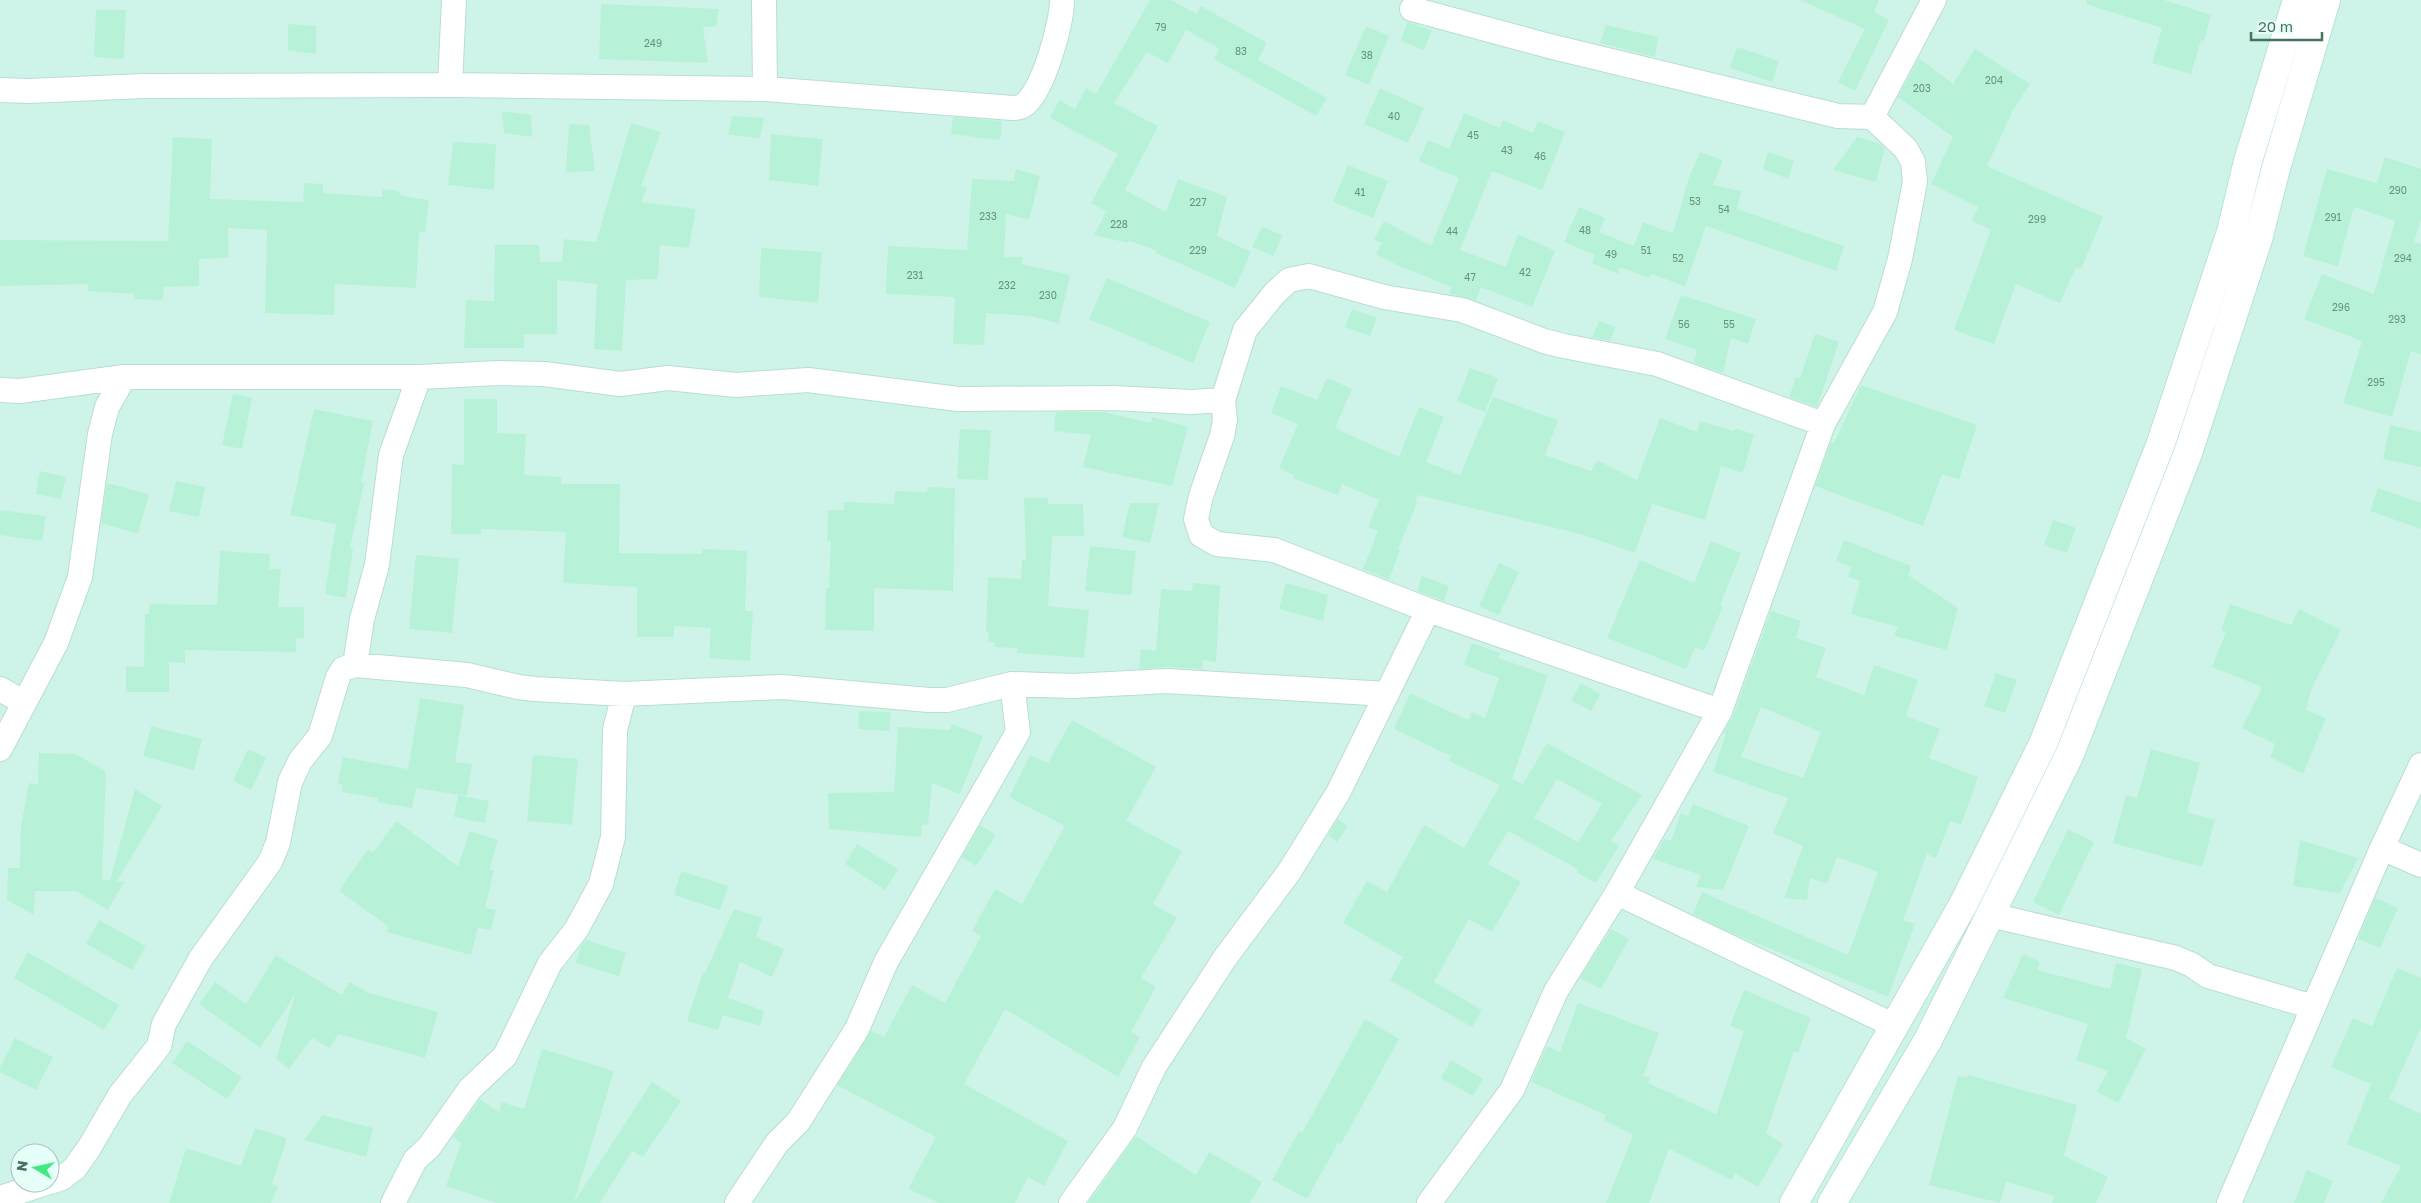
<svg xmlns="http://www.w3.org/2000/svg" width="2421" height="1203" font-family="'Golos Text',sans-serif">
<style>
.residential{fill:#cef4e9;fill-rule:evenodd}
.building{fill:#b7f2d8;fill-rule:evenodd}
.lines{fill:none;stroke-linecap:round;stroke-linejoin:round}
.minor-casing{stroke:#b9ded0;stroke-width:26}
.secondary-casing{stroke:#b7e3d3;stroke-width:30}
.minor{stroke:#fff;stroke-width:24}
.secondary{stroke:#fff;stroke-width:28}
.labels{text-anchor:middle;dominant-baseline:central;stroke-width:4;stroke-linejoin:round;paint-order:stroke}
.number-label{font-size:10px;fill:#63937c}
</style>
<rect width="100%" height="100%" fill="#e0fdf6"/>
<path class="residential" d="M 0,0 L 2421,0 L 2421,1203 L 0,1203 ZM 20,1153 L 50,1153 L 50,1183 L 20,1183 Z"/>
<path class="building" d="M 1150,0 L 1171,0 L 1197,14 L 1201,6 L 1267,43 L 1258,60 L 1327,98 L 1316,116 L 1214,59 L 1220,49 L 1186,30 L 1168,63 L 1147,52 L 1114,103 L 1158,126 L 1125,190 L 1166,212 L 1178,179 L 1227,197 L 1217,236 L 1251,252 L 1235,288 L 1156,253 L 1156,250 L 1129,241 L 1128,243 L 1094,235 L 1106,212 L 1091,203 L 1118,154 L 1050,118 L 1059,100 L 1075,109 L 1086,88 L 1096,94 Z
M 1800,0 L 1879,0 L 1874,12 L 1889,20 L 1855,91 L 1838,82 L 1865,29 Z
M 2087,0 L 2164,0 L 2211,15 L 2204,41 L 2201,40 L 2191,74 L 2152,63 L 2162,28 L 2086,4 Z
M 601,4 L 719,9 L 716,26 L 703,27 L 708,63 L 599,59 Z
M 96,10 L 126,10 L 124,59 L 94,57 Z
M 1407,22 L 1432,30 L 1424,50 L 1401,41 Z
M 288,24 L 316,26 L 316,54 L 288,50 Z
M 1606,25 L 1658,37 L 1655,57 L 1600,43 Z
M 1366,26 L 1389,36 L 1369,85 L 1345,75 Z
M 1737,47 L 1779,61 L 1772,82 L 1730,68 Z
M 1975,49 L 2030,84 L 2013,110 L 1987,166 L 2103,217 L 2081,269 L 2076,267 L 2060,303 L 2016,284 L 1994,344 L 1954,330 L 1991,230 L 1972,221 L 1978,207 L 1931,184 L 1953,137 L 1898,97 L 1919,58 L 1953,84 Z
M 1380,88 L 1424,108 L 1408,143 L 1364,124 Z
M 502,111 L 531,115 L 532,137 L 504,133 Z
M 1464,113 L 1500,128 L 1503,120 L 1533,133 L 1538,121 L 1565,132 L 1542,190 L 1492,171 L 1460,250 L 1506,267 L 1518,234 L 1555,251 L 1532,307 L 1481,287 L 1476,301 L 1455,295 L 1449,293 L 1452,287 L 1399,266 L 1376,254 L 1382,243 L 1374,240 L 1384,221 L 1431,246 L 1459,178 L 1419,161 L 1428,140 L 1449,149 Z
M 732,116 L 764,118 L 760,138 L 728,135 Z
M 953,117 L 1002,121 L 1000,140 L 951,134 Z
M 631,123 L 661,132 L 641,186 L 647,188 L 641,202 L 696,209 L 689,248 L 660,245 L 658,279 L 626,280 L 622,351 L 594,349 L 597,284 L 557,280 L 557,334 L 524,334 L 524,348 L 464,348 L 466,300 L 494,301 L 495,245 L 539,245 L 540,262 L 562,262 L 564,239 L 596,242 Z
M 569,124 L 589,125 L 595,171 L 566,172 Z
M 771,134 L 823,139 L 818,186 L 769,180 Z
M 173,137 L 212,139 L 210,199 L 303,202 L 304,183 L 323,184 L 323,193 L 382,197 L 383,189 L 398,191 L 402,196 L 429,200 L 425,232 L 419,232 L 416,288 L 335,284 L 334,315 L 265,313 L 267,230 L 228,228 L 229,258 L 199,259 L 199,286 L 164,287 L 163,300 L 134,299 L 134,294 L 88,291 L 88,284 L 0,286 L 0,240 L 168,241 Z
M 1857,137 L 1880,144 L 1885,148 L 1876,182 L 1833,170 Z
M 453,142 L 496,144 L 494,190 L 448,185 Z
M 1700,152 L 1723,160 L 1713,185 L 1741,191 L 1737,209 L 1844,246 L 1836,271 L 1706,226 L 1685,286 L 1651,274 L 1649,278 L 1620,267 L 1618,274 L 1592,263 L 1595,255 L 1564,242 L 1579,207 L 1605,218 L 1599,232 L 1634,246 L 1643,222 L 1671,233 L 1674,230 L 1689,177 Z
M 1768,152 L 1794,161 L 1788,179 L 1763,169 Z
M 2385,157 L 2421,169 L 2421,220 L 2414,242 L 2421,244 L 2421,355 L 2411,351 L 2392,417 L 2343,403 L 2362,341 L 2304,319 L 2322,274 L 2374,294 L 2395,221 L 2354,207 L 2338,266 L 2303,256 L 2327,169 L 2377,183 Z
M 1348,165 L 1388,181 L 1373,218 L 1333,202 Z
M 1016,169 L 1040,176 L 1029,220 L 1006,214 L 1004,257 L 1022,257 L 1022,264 L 1070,275 L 1059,324 L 1031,316 L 986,313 L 984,345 L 953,344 L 955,297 L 886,294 L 888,246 L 967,250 L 972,179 L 1014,181 Z
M 1262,227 L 1283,235 L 1273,256 L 1252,247 Z
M 761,248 L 822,252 L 818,303 L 759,297 Z
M 1107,278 L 1210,322 L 1193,363 L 1089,319 Z
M 1681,295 L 1756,319 L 1748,344 L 1731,338 L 1723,373 L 1694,363 L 1697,350 L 1665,339 Z
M 1352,309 L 1377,318 L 1370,336 L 1345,327 Z
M 1599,321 L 1616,327 L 1610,341 L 1592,337 Z
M 1815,334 L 1839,342 L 1817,407 L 1789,397 L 1796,377 L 1800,378 Z
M 1470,368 L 1498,378 L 1485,412 L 1457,401 Z
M 1327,378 L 1352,389 L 1335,428 L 1399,457 L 1419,407 L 1444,417 L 1426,462 L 1460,475 L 1493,397 L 1558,420 L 1545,455 L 1591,471 L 1597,460 L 1637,480 L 1660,418 L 1697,432 L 1700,421 L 1734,431 L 1735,428 L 1754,434 L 1743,473 L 1721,466 L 1705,520 L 1652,504 L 1635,553 L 1584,535 L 1418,495 L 1415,502 L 1417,503 L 1398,549 L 1400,550 L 1389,580 L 1363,569 L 1378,531 L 1368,527 L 1379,500 L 1342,484 L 1338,495 L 1293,478 L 1294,475 L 1279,468 L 1298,424 L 1271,413 L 1281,386 L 1317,400 Z
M 1861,385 L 1977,425 L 1959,479 L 1942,474 L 1923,526 L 1815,486 L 1831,442 L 1834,443 Z
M 233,394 L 252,398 L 242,449 L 222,445 Z
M 464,399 L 497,399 L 497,433 L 526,434 L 524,475 L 561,477 L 561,484 L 620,484 L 619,553 L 702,554 L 702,549 L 747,551 L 745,611 L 753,611 L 750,661 L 709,658 L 711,628 L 674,626 L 674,637 L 637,637 L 637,587 L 563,583 L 566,532 L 481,529 L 481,534 L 451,534 L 452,464 L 464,465 Z
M 314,409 L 373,421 L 361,483 L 364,483 L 350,548 L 353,549 L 346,598 L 325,594 L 336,524 L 290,515 Z
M 1056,412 L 1104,412 L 1151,423 L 1152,417 L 1188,427 L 1172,486 L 1083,467 L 1091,435 L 1054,431 Z
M 2390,425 L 2421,432 L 2421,467 L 2383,459 Z
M 960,429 L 991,430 L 988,480 L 957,479 Z
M 40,471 L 66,477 L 61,499 L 36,494 Z
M 176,481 L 205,487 L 199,517 L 169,511 Z
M 107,483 L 149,494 L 138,534 L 101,523 Z
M 928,487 L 955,488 L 953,591 L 874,588 L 874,631 L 825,630 L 826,588 L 829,588 L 831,541 L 827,541 L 828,510 L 844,510 L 844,502 L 894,504 L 895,491 L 927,492 Z
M 2378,488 L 2421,503 L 2421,529 L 2370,511 Z
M 1024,498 L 1048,498 L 1048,504 L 1083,504 L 1084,536 L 1052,536 L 1048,606 L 1089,610 L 1084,658 L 1017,653 L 1017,648 L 994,647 L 995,642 L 988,642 L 989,633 L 986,632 L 988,577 L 1021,579 L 1022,560 L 1026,560 Z
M 1130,503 L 1159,503 L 1150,543 L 1122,537 Z
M 0,510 L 46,516 L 42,541 L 0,535 Z
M 2053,520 L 2076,528 L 2067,553 L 2044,545 Z
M 1844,540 L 1911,566 L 1908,575 L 1958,608 L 1947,650 L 1894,636 L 1898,627 L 1851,614 L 1860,581 L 1848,577 L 1852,567 L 1836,561 Z
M 1711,541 L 1741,553 L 1720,605 L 1723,606 L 1704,651 L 1695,647 L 1686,669 L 1607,638 L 1640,560 L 1694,583 Z
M 1090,546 L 1136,551 L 1131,595 L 1085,591 Z
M 220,551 L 270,554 L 269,569 L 281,569 L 278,607 L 304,607 L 304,638 L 296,638 L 296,652 L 185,650 L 185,663 L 169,662 L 169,692 L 126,692 L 126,666 L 144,667 L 145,614 L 149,614 L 150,604 L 217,605 Z
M 416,555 L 459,559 L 452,633 L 409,629 Z
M 1499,563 L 1519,572 L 1499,615 L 1479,606 Z
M 1422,576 L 1449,586 L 1444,601 L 1417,591 Z
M 1193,583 L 1220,585 L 1216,662 L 1203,660 L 1202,669 L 1168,667 L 1139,669 L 1141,649 L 1156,651 L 1161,589 L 1192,591 Z
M 1286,583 L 1328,595 L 1323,621 L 1279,609 Z
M 2230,604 L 2291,625 L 2299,609 L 2341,630 L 2312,688 L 2306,710 L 2326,718 L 2303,774 L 2270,757 L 2275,744 L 2242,728 L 2262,687 L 2212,667 L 2226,632 L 2221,631 Z
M 1771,611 L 1801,621 L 1796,638 L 1826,648 L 1816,677 L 1864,695 L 1874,665 L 1918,680 L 1906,716 L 1940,729 L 1929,758 L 1978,777 L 1961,825 L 1950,821 L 1936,858 L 1927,854 L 1903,920 L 1915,924 L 1888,997 L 1727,931 L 1693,914 L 1702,892 L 1848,955 L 1878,872 L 1837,857 L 1827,884 L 1810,878 L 1807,900 L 1784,898 L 1803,846 L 1773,833 L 1788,798 L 1713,772 L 1726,734 L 1723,733 L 1733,716 ZM 1761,707 L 1821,732 L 1803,778 L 1741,757 Z
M 1472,643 L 1500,653 L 1498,658 L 1548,675 L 1512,779 L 1523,784 L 1547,743 L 1642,795 L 1611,841 L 1619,846 L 1596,883 L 1576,872 L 1578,869 L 1508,831 L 1488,864 L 1521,882 L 1492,932 L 1469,919 L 1434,982 L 1482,1010 L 1472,1027 L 1390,980 L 1403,957 L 1343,923 L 1367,881 L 1387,892 L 1424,825 L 1464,848 L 1500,785 L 1449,761 L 1451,756 L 1394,729 L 1410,693 L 1468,720 L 1472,712 L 1485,718 L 1499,678 L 1464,665 ZM 1557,779 L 1602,804 L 1578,842 L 1534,818 Z
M 1996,673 L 2017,680 L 2005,713 L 1984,706 Z
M 1581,683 L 1600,694 L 1591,711 L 1571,700 Z
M 420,698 L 464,705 L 455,762 L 472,764 L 467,796 L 416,788 L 412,808 L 377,802 L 378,798 L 342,792 L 343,785 L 338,784 L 343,757 L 408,769 Z
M 859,711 L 891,712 L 889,731 L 858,729 Z
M 1072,720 L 1156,767 L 1126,821 L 1182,851 L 1153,904 L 1177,918 L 1141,978 L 1156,987 L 1131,1032 L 1140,1037 L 1118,1077 L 1005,1009 L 964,1084 L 1068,1141 L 1044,1186 L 1028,1177 L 1015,1203 L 939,1203 L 908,1189 L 936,1137 L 837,1085 L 871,1031 L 884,1037 L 912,985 L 945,1003 L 981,936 L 972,931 L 995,889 L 1022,904 L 1065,826 L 1009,797 L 1030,755 L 1048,763 Z
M 952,724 L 983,736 L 960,794 L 932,783 L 928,825 L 922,824 L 921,837 L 829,829 L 828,793 L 894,792 L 898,727 L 950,730 Z
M 151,726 L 202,739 L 194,770 L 143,756 Z
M 248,749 L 266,758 L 251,790 L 233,781 Z
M 2151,749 L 2200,763 L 2187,812 L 2215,820 L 2202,867 L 2113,843 L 2126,795 L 2137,798 Z
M 39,753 L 76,754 L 106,772 L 102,879 L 110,880 L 135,789 L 162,806 L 117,881 L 124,882 L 108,910 L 76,891 L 35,891 L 34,915 L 7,900 L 8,868 L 20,868 L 21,826 L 29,783 L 38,784 Z
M 533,755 L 578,759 L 572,825 L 527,821 Z
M 458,795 L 489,801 L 485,823 L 454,817 Z
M 1693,804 L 1749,826 L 1723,890 L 1696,887 L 1701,875 L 1653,859 L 1664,839 L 1671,841 L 1681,813 L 1688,816 Z
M 1338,819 L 1348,826 L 1337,842 L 1328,835 Z
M 396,821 L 458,866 L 470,831 L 498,840 L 489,870 L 494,871 L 485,908 L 496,910 L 491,930 L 478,928 L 471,955 L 387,932 L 388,926 L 339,891 L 368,849 L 373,853 Z
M 980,825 L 996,835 L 976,866 L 962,857 Z
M 2068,829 L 2094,842 L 2059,915 L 2033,902 Z
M 2300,840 L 2358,858 L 2340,893 L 2293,886 Z
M 857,844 L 898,869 L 885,890 L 845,864 Z
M 681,871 L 728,886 L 720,910 L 674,895 Z
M 2375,898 L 2398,908 L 2380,948 L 2358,939 Z
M 734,909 L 762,918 L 756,937 L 784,949 L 772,977 L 740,962 L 728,998 L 764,1011 L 760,1026 L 723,1015 L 718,1030 L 687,1021 L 703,972 L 705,973 Z
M 99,920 L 146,946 L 132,970 L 86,944 Z
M 1611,929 L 1629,939 L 1601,989 L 1580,978 Z
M 586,940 L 626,953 L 619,976 L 576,963 L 581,946 Z
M 28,952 L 119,1005 L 104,1030 L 14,978 Z
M 2023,954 L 2040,962 L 2037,970 L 2110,989 L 2116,963 L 2142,969 L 2126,1038 L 2146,1049 L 2118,1103 L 2097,1092 L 2108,1071 L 2076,1060 L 2088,1024 L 2003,998 Z
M 276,955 L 342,995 L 349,982 L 369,993 L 438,1012 L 425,1058 L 338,1034 L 330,1048 L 312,1038 L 289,1069 L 276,1059 L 295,995 L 260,1048 L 199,1004 L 215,982 L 246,1004 Z
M 2397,968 L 2421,978 L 2421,1028 L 2389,1099 L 2421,1114 L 2421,1203 L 2381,1203 L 2401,1166 L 2347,1144 L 2371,1084 L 2331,1067 L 2353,1018 L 2372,1026 Z
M 1744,990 L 1811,1018 L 1798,1053 L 1794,1051 L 1766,1133 L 1783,1144 L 1758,1187 L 1735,1173 L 1732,1180 L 1669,1149 L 1649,1203 L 1606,1203 L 1633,1135 L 1604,1120 L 1606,1115 L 1531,1082 L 1547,1046 L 1560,1052 L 1578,1003 L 1659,1033 L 1643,1076 L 1650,1077 L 1648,1083 L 1716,1114 L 1744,1031 L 1730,1026 Z
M 1365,1019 L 1399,1039 L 1341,1144 L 1338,1143 L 1307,1199 L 1272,1180 L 1299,1131 L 1302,1133 Z
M 15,1038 L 53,1057 L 36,1090 L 0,1072 L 0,1067 Z
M 187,1041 L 242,1077 L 227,1099 L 172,1063 Z
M 542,1049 L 614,1071 L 574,1202 L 652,1082 L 681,1101 L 643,1157 L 632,1151 L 600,1203 L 497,1203 L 446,1186 L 461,1143 L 453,1137 L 480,1099 L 499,1112 L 502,1102 L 524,1109 Z
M 1451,1060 L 1483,1079 L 1473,1096 L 1441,1078 Z
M 1968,1075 L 2077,1105 L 2064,1156 L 2108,1177 L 2096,1203 L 2052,1203 L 2055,1196 L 2006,1182 L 2000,1203 L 1929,1185 L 1958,1076 L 1967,1078 Z
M 322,1115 L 373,1128 L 366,1157 L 304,1140 Z
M 255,1128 L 287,1138 L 272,1184 L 278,1187 L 271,1203 L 169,1203 L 186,1148 L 241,1166 Z
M 1136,1136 L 1196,1175 L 1209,1152 L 1262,1182 L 1250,1203 L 1088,1203 Z
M 2307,1170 L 2333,1181 L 2324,1203 L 2294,1203 Z"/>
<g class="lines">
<g class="minor-casing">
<path id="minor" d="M 764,0 L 765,89
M 1412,9 L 1549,46 L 1838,116 L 1872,117 L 1934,0
M 450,85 L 454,0
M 0,90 L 29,91 L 144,86 L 450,85 L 765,89 L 1013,108 C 1016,108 1021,107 1024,105 C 1043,92 1062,23 1062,0
M 0,390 L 20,391 L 124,377 L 419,377 L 498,373 L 544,374 L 620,384 L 668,378 L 736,385 L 808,380 L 958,399 L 1113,398 L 1192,402 L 1223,400
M 355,665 L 362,619 L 377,565 L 391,455 L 419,377
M 0,689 L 23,702
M 1720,711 L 1428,610 L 1274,550 L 1217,544 L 1201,535 L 1196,519 L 1201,496 L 1222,436 L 1225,420 L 1223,400 L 1245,330 L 1275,293 L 1289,280 L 1309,276 L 1384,297 L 1462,310 L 1544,341 L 1564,346 L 1657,364 L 1823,424
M 0,749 L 56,643 L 80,577 L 100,434 L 107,407 L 124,377
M 2382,848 L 2421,865
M 1617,893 L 1893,1025
M 1990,915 L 2176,958 L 2192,965 L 2208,976 L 2313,1007
M 50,1182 L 62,1178 L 75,1168 L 89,1148 L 120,1095 L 159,1046 L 164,1024 L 201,958 L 270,862 L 278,843 L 290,782 L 300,761 L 320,736 L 338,677 L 343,669 L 355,665 L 467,675 L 518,687 L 535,689 L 624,694 L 782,687 L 929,700 L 947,700 L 1012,684 L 1073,686 L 1167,681 L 1387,694
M 0,1198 L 46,1183
M 393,1203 L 415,1160 L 429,1147 L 470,1089 L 505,1056 L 550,963 L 576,930 L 601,884 L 613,837 L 615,730 L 624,694
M 737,1203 L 777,1143 L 798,1122 L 857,1029 L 886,962 L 1018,732 L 1012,684
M 1071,1203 L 1125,1128 L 1154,1067 L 1225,958 L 1289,872 L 1338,793 L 1428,610
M 1429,1203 L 1512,1090 L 1556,991 L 1617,893 L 1720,711 L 1823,424 L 1885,312 L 1900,259 L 1915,182 L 1913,162 L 1906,149 L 1872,117
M 2229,1203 L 2382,848 L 2421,765"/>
</g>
<g class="secondary-casing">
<path id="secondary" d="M 1794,1203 L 1964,903 L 2043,744 L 2161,443 L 2231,232 L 2248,161 L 2297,0
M 1832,1203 L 1928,1040 L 2069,756 L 2188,453 L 2258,239 L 2276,168 L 2326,0"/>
</g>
<use href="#minor" class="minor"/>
<use href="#secondary" class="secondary"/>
</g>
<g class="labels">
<g class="number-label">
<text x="1161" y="27">79</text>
<text x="653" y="43">249</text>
<text x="1241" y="51">83</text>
<text x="1367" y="55">38</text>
<text x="1994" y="80">204</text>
<text x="1922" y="88">203</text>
<text x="1394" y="116">40</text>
<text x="1473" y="135">45</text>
<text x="1507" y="150">43</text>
<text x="1540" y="156">46</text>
<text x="2398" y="190">290</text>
<text x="1360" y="192">41</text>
<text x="1695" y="201">53</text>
<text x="1198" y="202">227</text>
<text x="1724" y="209">54</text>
<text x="988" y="216">233</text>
<text x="2333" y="217">291</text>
<text x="2037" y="219">299</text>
<text x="1119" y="224">228</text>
<text x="1585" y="230">48</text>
<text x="1452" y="231">44</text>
<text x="1198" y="250">229</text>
<text x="1646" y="250">51</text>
<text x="1611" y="254">49</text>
<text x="1678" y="258">52</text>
<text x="2403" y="258">294</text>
<text x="1525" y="272">42</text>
<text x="915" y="275">231</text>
<text x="1470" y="277">47</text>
<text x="1007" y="285">232</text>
<text x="1048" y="295">230</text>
<text x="2341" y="307">296</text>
<text x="2397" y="319">293</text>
<text x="1684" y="324">56</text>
<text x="1729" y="324">55</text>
<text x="2376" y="382">295</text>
</g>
</g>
<g transform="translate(35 1168) rotate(279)"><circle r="24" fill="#e6fff9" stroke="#a6c7bb"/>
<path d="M0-4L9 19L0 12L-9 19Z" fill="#42ea83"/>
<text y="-8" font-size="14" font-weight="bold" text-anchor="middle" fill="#47735e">N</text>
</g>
<path d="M2251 32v8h71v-8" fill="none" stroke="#47735e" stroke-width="2.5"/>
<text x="2258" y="32" font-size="15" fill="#47735e" stroke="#e6fff9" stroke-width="4" paint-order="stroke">20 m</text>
</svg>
